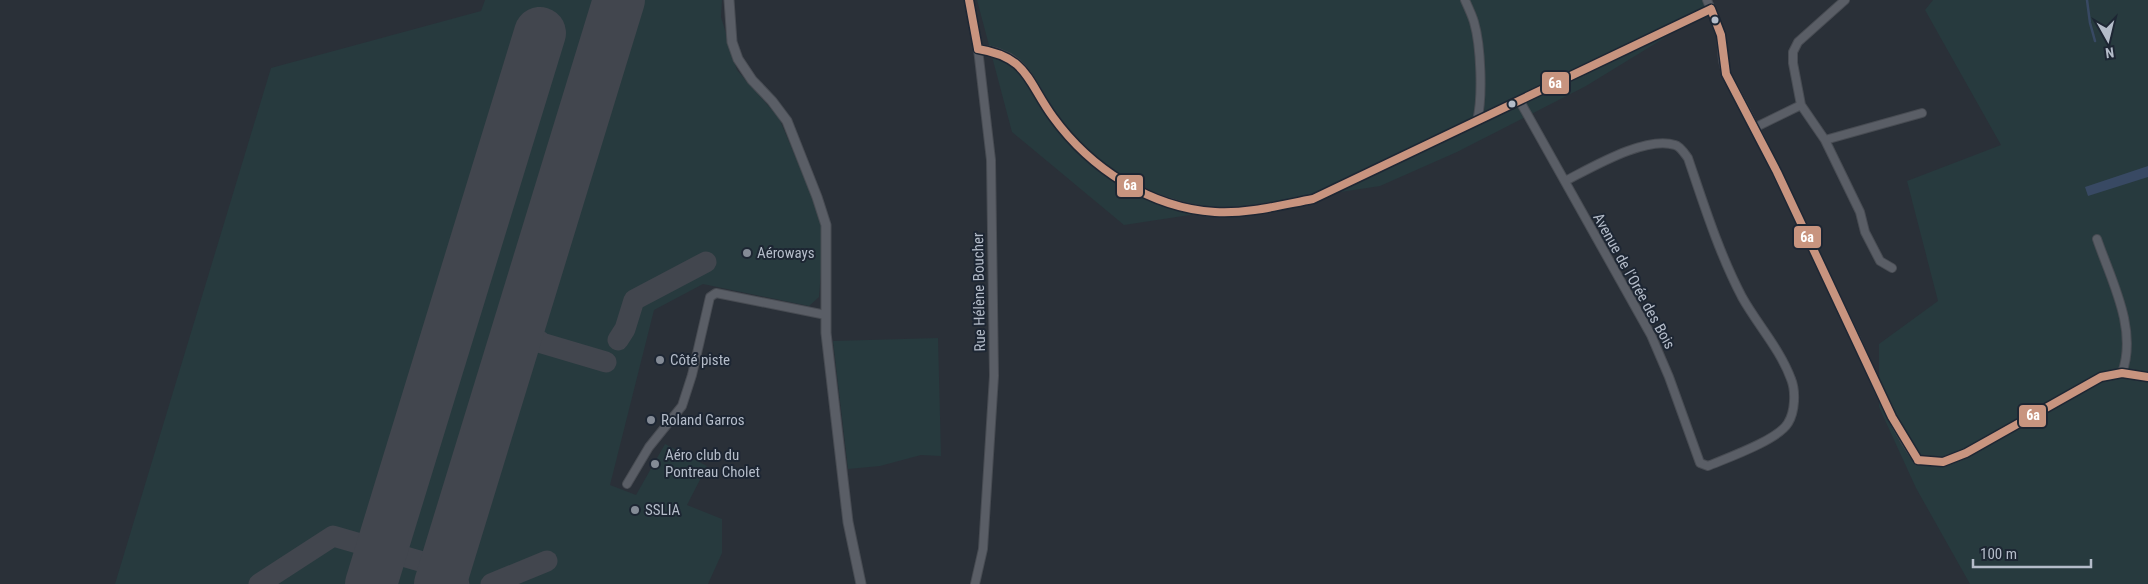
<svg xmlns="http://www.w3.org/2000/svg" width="2148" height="584" font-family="'Roboto Condensed',sans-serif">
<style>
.green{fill:#273a3e}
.water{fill:#384963}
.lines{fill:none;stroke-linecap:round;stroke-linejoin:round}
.stream{stroke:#384963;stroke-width:2.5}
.taxiway{stroke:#42464e;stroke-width:21}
.runway{stroke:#42464e;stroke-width:52}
.minor-casing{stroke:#484c53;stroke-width:10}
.tertiary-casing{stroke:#484c53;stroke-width:11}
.minor{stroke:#5a5e66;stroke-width:8}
.tertiary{stroke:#5a5e66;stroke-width:9}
.bus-1-casing{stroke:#1d2633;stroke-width:11}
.bus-1{stroke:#c8947f;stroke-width:8}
.bus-dot{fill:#b4bcc9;stroke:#1d2633;stroke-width:2}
.poi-dot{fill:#848b96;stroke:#1d2633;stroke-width:2}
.labels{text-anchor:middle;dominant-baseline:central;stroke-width:4;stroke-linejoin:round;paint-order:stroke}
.poi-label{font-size:15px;fill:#b4bcc9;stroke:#1d2633;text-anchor:start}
.street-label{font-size:15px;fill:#b4bcc9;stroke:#1d2633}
.line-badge{stroke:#1d2633;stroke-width:2}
.badge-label{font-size:14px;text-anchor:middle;font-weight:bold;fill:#fff}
</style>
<rect width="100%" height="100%" fill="#2a3038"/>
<path class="green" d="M 485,0 L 722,0 L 721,17 L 737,70 L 779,118 L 821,217 L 823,244 L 819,297 L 809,306 L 703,284 L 654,310 L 610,485 L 636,495 L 665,444 L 707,466 L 687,505 L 722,519 L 722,553 L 708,584 L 115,584 L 271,68 L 481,11 Z
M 977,0 L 1712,0 L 1715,7 L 1586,86 L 1457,152 L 1380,186 L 1124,225 L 1012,132 Z
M 1933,0 L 2148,0 L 2148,584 L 1970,584 L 1916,488 L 1879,407 L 1879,344 L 1938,301 L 1907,181 L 2001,145 L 1925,10 Z
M 938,338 L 941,456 L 921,455 L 880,466 L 848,469 L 833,341 Z"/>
<path class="water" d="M 2148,166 L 2148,177 L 2088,196 L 2085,187 Z"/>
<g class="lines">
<path class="stream" d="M 2087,0 L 2090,23 L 2095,41"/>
<path class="taxiway" d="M 525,309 C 524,324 528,334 541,342
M 618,340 L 625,329 L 634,300 L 706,262
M 510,358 L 519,346 L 535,341 L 606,362
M 452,548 C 449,562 449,573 459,584
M 259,584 L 333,536 L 430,564 L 439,563 L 450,554
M 491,584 L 547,561"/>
<path class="runway" d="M 371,584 L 540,33
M 440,584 L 619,0"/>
<g class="minor-casing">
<path id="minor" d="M 969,0 L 978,49 L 991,160 L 994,376 L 983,549 L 975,584
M 1465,0 C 1468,7 1472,15 1474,22 C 1481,46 1483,97 1477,121
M 1707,0 L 1721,35 L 1723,60 L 1726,74 C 1774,160 1813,251 1856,339 C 1873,376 1894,428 1918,460 L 1943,462 L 1966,453 L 2101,377 L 2122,373 L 2148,377
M 1845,0 L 1798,42 L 1793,52 L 1793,63 L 1801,105 L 1825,140 L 1860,212 L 1865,232 L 1880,261 L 1892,268
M 978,49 C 1027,53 1029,84 1053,117 C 1091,168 1140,201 1204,211 C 1235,216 1282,205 1313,199 L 1711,9
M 1519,102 L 1522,105 L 1651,335 L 1669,377 L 1700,463 L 1708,466 C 1727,458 1778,440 1788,423 C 1795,412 1796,391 1791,379 C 1780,349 1757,324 1742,297 C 1719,253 1704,205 1688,158 C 1685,154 1680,146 1675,145 C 1646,135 1591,168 1565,181
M 1754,128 L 1801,105
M 1825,140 L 1922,113
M 2097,239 C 2111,280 2138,329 2122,373
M 627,484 L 649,447 L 682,406 L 692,375 L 710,297 L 716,293 L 826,315"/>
</g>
<g class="tertiary-casing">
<path id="tertiary" d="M 729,0 L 732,42 L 738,59 L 752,80 L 772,101 L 787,121 L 817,197 L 826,225 L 826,333 L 848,522 L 861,584"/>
</g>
<use href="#minor" class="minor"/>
<use href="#tertiary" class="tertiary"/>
<g class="bus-1-casing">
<path id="bus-1" d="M 969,0 L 978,49
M 1711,9 L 1721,35 L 1726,74 L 1777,172 L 1892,417 L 1918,460
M 978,49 C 1028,57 1027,81 1053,117 C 1090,168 1150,208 1215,212 C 1248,214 1281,205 1313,199 L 1711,9
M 1918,460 L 1943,462 L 1966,453 L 2101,377 L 2122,373 L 2148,377"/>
</g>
<use href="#bus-1" class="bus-1"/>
</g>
<g class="bus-dot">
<circle cx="1715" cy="20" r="4.5"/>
<circle cx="1512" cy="104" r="4.5"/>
</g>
<g class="poi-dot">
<circle cx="747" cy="253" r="5"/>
<circle cx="660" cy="360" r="5"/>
<circle cx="651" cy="420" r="5"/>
<circle cx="655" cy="464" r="5"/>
<circle cx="635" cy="510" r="5"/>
</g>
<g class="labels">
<g class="poi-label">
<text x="757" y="253">Aéroways</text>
<text x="670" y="360">Côté piste</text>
<text x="661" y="420">Roland Garros</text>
<text x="665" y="455">Aéro club du<tspan x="665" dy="17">Pontreau Cholet</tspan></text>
<text x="645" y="510">SSLIA</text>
</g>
<g class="street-label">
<text transform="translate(1634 281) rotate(61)">Avenue de l’Orée des Bois</text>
<text transform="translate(979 292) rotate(-91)">Rue Hélène Boucher</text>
</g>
</g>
<g class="line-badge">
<rect x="1541" y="71" width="29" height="24" rx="5" fill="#c8947f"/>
<rect x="1116" y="174" width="28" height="24" rx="5" fill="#c8947f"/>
<rect x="1793" y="225" width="29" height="24" rx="5" fill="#c8947f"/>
<rect x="2018" y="404" width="29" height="24" rx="5" fill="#c8947f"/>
</g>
<g class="badge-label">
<text x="1555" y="88">6a</text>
<text x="1130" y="190">6a</text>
<text x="1807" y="242">6a</text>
<text x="2033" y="420">6a</text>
</g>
<g transform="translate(2108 40) rotate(172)" stroke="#1d2633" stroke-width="4" paint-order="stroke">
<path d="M0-4L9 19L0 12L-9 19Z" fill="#b4bcc9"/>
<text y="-8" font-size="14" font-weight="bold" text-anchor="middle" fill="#b4bcc9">N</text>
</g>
<path d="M1973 559v8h118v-8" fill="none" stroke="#b4bcc9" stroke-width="2.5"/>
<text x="1980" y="559" font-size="15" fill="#b4bcc9" stroke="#1d2633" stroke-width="4" paint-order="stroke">100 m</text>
</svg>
